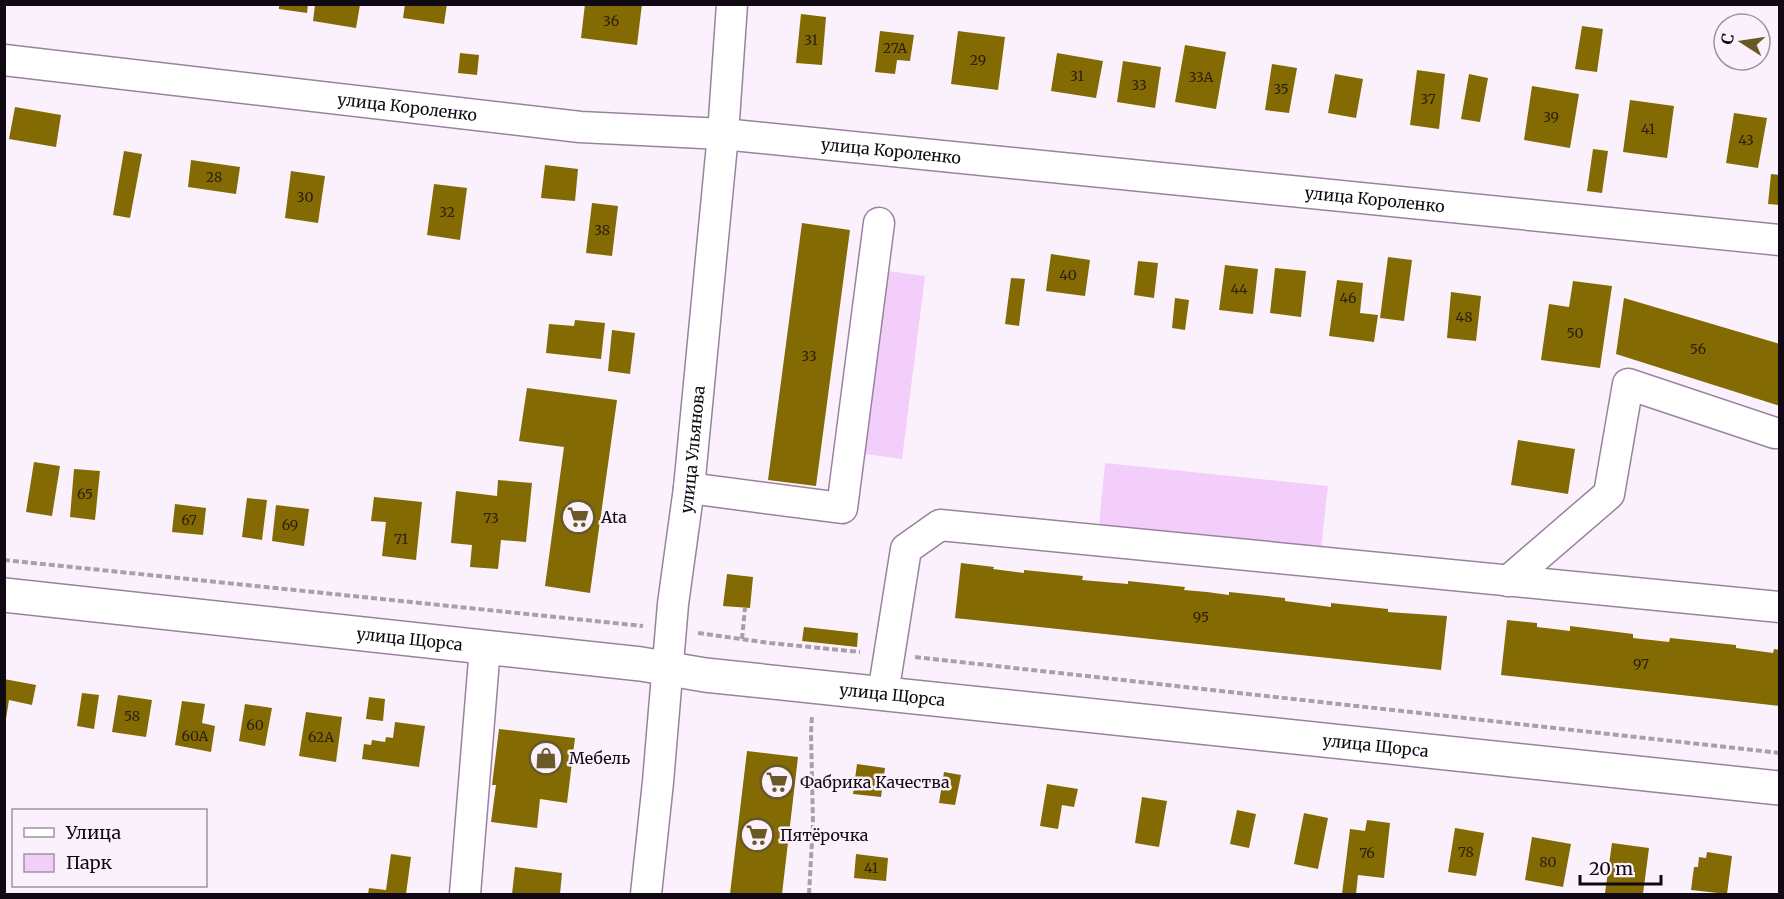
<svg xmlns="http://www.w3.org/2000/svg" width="1784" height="899" font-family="Merriweather,serif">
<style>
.green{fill:#f3cefb}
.building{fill:#836a03}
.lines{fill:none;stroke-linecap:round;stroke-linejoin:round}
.minor-casing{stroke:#9a829f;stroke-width:33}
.major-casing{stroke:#9a829f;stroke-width:36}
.path{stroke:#a89faa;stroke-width:4;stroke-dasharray:6 3;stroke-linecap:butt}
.minor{stroke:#fff;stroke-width:30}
.major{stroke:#fff;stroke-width:33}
.labels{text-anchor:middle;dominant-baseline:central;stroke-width:5;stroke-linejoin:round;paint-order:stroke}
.number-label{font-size:14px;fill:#2d200e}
.street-label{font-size:16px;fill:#100812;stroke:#fbf1fd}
.poi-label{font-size:16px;fill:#100812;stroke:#fbf1fd;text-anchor:start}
</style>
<rect width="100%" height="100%" fill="#fbf1fd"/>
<path class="green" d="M 888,271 L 925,276 L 902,459 L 865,454 Z
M 1105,463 L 1328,486 L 1321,549 L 1099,525 Z"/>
<path class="building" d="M 279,4 L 308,4 L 307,13 L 279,9 Z
M 405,4 L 447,4 L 444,24 L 403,18 Z
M 585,4 L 642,4 L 637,45 L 581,38 Z
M 315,5 L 360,5 L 356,28 L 313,21 Z
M 801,14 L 826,17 L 822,65 L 796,63 Z
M 1582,26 L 1603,29 L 1597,72 L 1575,69 Z
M 880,31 L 914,35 L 910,61 L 897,60 L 895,74 L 875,72 Z
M 958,31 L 1005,37 L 998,90 L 951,84 Z
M 1185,45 L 1226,52 L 1216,109 L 1175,102 Z
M 460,53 L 479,55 L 477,75 L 458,73 Z
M 1057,53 L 1103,61 L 1096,98 L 1051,91 Z
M 1123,61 L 1161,67 L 1155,108 L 1117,102 Z
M 1272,64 L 1297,68 L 1289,113 L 1265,110 Z
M 1417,70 L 1445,74 L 1439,129 L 1410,125 Z
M 1335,74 L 1363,79 L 1356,118 L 1328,113 Z
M 1469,74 L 1488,78 L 1480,122 L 1461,119 Z
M 1532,86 L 1579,94 L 1570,148 L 1524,140 Z
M 1630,100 L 1674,106 L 1667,158 L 1623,152 Z
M 15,107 L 61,115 L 56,147 L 9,139 Z
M 1734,113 L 1767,118 L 1758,168 L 1726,163 Z
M 1593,149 L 1608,151 L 1602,193 L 1587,191 Z
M 124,151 L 142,154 L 130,218 L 113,215 Z
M 191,160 L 240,167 L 236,194 L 188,187 Z
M 545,165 L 578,169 L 575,201 L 541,198 Z
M 291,171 L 325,176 L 318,223 L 285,218 Z
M 1771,174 L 1780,175 L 1780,205 L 1768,204 Z
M 434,184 L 467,188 L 460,240 L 427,235 Z
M 592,203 L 618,206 L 612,256 L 586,253 Z
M 802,223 L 850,230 L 816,486 L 768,480 Z
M 1051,254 L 1090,260 L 1085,296 L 1046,291 Z
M 1388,257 L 1412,260 L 1404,321 L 1380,318 Z
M 1138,261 L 1158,263 L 1154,298 L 1134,295 Z
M 1225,265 L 1258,269 L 1253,314 L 1219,310 Z
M 1275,268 L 1306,271 L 1301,317 L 1270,313 Z
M 1011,278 L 1025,279 L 1019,326 L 1005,324 Z
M 1337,280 L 1363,283 L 1360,313 L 1378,315 L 1374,342 L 1329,336 Z
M 1573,281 L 1612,286 L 1600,368 L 1541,360 L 1549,304 L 1569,307 Z
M 1451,292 L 1481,296 L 1476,341 L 1447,338 Z
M 1175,298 L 1189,300 L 1185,330 L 1172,328 Z
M 1624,298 L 1780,344 L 1780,406 L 1616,354 Z
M 575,320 L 605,323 L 601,359 L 546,353 L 549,324 L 574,326 Z
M 612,330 L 635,333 L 630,374 L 608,371 Z
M 527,388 L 617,400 L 590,593 L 545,586 L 564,447 L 519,441 Z
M 1518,440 L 1575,449 L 1568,494 L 1511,485 Z
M 34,462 L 60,466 L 52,516 L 26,512 Z
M 74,469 L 100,471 L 95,520 L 70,517 Z
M 498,480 L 532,483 L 526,542 L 501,540 L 498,569 L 470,567 L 472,545 L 451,543 L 456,491 L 497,496 Z
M 374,497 L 422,502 L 416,560 L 382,556 L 386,522 L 371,521 Z
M 247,498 L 267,500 L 262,540 L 242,537 Z
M 175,504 L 206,508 L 203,535 L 172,532 Z
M 276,505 L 309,509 L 304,546 L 272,541 Z
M 961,563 L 994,567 L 993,569 L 1024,573 L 1024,570 L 1083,576 L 1082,580 L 1128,584 L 1128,581 L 1185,587 L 1184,590 L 1207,592 L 1229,595 L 1229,592 L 1285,598 L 1285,601 L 1331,607 L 1331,603 L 1388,609 L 1388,612 L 1447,616 L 1441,670 L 955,618 Z
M 727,574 L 753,577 L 750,608 L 723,606 Z
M 1507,620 L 1537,623 L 1537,627 L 1554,629 L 1570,631 L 1570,626 L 1633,634 L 1633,638 L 1669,642 L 1670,638 L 1736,645 L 1736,648 L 1773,653 L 1774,649 L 1780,650 L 1780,706 L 1501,675 Z
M 804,627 L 858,633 L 857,647 L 802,641 Z
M 4,679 L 36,685 L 32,705 L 9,700 L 6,719 Z
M 82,693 L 99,695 L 94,729 L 77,726 Z
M 118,695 L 152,700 L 146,737 L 112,732 Z
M 369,697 L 385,699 L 383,721 L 366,719 Z
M 182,701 L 205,704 L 202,723 L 215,726 L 211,752 L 175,745 Z
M 245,704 L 272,708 L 265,746 L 239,741 Z
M 306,712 L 342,717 L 336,762 L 299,756 Z
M 395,722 L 425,726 L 419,767 L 362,759 L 364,744 L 371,745 L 372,740 L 385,742 L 386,737 L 393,738 Z
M 499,729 L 575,738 L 567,803 L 540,799 L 537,828 L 491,822 L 496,785 L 492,785 Z
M 747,751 L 798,757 L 782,894 L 730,894 Z
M 857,764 L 885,768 L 881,797 L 853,794 Z
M 944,772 L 961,775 L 955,805 L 939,803 Z
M 1047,784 L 1078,789 L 1074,807 L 1062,805 L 1058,829 L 1040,826 Z
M 1142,797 L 1167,801 L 1159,847 L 1135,843 Z
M 1237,810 L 1256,814 L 1249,848 L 1230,844 Z
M 1304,813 L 1328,818 L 1318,869 L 1294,864 Z
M 1367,820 L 1390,823 L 1384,878 L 1358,875 L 1356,894 L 1342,894 L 1350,829 L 1365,831 Z
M 1455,828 L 1484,833 L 1476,876 L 1448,872 Z
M 1532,837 L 1571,844 L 1563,887 L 1525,880 Z
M 1612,843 L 1649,848 L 1643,894 L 1605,893 Z
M 1707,852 L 1732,856 L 1727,894 L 1691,890 L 1694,867 L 1698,867 L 1699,857 L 1706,858 Z
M 391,854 L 411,857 L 406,894 L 368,894 L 369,888 L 386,890 Z
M 856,854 L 888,858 L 886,881 L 854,878 Z
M 515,867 L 562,873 L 560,894 L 512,894 Z"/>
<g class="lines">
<g class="minor-casing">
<g id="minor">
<path id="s1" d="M 4,60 L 580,127 L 723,134 L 1780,240"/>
<path d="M 689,488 L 842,508 L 879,223"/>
<path d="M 1508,581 L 1609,494 L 1628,384 L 1775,433"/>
<path d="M 883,694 L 906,549 L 940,525 L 1780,607"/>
<path d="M 465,894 L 485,647"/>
<path id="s2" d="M 646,894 L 658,782 L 673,604 L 689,488 L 723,134 L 732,4"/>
</g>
</g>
<g class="major-casing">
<g id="major">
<path id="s3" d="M 4,595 L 641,664 L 705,675 L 1780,788"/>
</g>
</g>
<path class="path" d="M 4,560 L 643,626
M 698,633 L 770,643 L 860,652
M 742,639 L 745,608
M 915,657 L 1780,753
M 809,894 L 813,823 L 811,734 L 812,715"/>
<use href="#minor" class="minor"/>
<use href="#major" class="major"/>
</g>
<defs>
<g id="supermarket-ring" transform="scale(1.725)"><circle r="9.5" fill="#fbf1fd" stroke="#695927" stroke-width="1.5"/><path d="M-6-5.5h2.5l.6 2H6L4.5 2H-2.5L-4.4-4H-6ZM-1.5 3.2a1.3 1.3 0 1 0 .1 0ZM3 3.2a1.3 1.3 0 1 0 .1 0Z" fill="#695927"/></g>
<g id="shop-ring" transform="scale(1.725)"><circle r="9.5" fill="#fbf1fd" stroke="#695927" stroke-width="1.5"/><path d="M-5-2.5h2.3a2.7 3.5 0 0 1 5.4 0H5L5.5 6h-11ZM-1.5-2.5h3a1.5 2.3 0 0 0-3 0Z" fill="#695927"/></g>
</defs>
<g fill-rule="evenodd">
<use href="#supermarket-ring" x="578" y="517"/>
<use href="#shop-ring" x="546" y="758"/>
<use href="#supermarket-ring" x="777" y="782"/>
<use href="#supermarket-ring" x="757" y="835"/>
</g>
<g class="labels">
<g class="number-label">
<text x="611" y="21">36</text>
<text x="811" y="40">31</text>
<text x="895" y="48">27А</text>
<text x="978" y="60">29</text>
<text x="1077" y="76">31</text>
<text x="1201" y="77">33А</text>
<text x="1139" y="85">33</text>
<text x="1281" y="89">35</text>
<text x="1428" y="99">37</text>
<text x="1551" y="117">39</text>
<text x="1648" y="129">41</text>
<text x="1746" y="140">43</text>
<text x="214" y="177">28</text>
<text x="305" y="197">30</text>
<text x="447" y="212">32</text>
<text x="602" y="230">38</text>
<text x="1068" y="275">40</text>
<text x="1239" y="289">44</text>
<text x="1348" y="298">46</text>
<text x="1464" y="317">48</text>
<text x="1575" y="333">50</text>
<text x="1698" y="349">56</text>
<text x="809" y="356">33</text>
<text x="85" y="494">65</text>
<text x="491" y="518">73</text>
<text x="189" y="520">67</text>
<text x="290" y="525">69</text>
<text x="401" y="539">71</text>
<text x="1201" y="617">95</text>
<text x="1641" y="664">97</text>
<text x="132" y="716">58</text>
<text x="255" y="725">60</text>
<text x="195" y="736">60А</text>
<text x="321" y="737">62А</text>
<text x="1466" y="852">78</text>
<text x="1367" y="853">76</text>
<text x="1548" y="862">80</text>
<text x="871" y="868">41</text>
</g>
<g class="street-label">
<text stroke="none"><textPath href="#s1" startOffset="406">улица Короленко</textPath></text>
<text stroke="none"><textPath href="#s1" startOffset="892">улица Короленко</textPath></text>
<text stroke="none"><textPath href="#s1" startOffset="1378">улица Короленко</textPath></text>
<text stroke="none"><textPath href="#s2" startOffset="447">улица Ульянова</textPath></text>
<text stroke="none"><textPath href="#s3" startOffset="408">улица Щорса</textPath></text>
<text stroke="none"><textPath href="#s3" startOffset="894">улица Щорса</textPath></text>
<text stroke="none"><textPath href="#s3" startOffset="1380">улица Щорса</textPath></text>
</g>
<g class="poi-label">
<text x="601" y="517">Ata</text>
<text x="569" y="758">Мебель</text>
<text x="800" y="782">Фабрика Качества</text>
<text x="780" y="835">Пятёрочка</text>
</g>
</g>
<rect width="1784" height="899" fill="none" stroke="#100812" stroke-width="12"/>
<rect x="12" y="809" width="195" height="78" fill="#fbf1fd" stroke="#9d949f" stroke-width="1.5"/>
<rect x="24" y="828" width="30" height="9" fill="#ffffff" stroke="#9d949f" stroke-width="1.5"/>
<text x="66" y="839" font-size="18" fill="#100812">Улица</text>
<rect x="24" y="854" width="30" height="18" fill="#f3cefb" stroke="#9d949f" stroke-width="1.5"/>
<text x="66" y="869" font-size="18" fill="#100812">Парк</text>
<g transform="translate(1742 42) rotate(282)"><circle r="28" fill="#fbf1fd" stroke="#9d949f" stroke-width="1.5"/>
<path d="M0-4.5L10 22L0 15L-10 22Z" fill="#695927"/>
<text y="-9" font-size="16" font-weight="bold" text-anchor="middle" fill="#100812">С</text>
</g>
<path d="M1580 875v9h81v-9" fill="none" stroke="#100812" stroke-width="3"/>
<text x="1589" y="875" font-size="18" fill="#100812" stroke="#fbf1fd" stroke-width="4.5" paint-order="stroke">20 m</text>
</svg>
